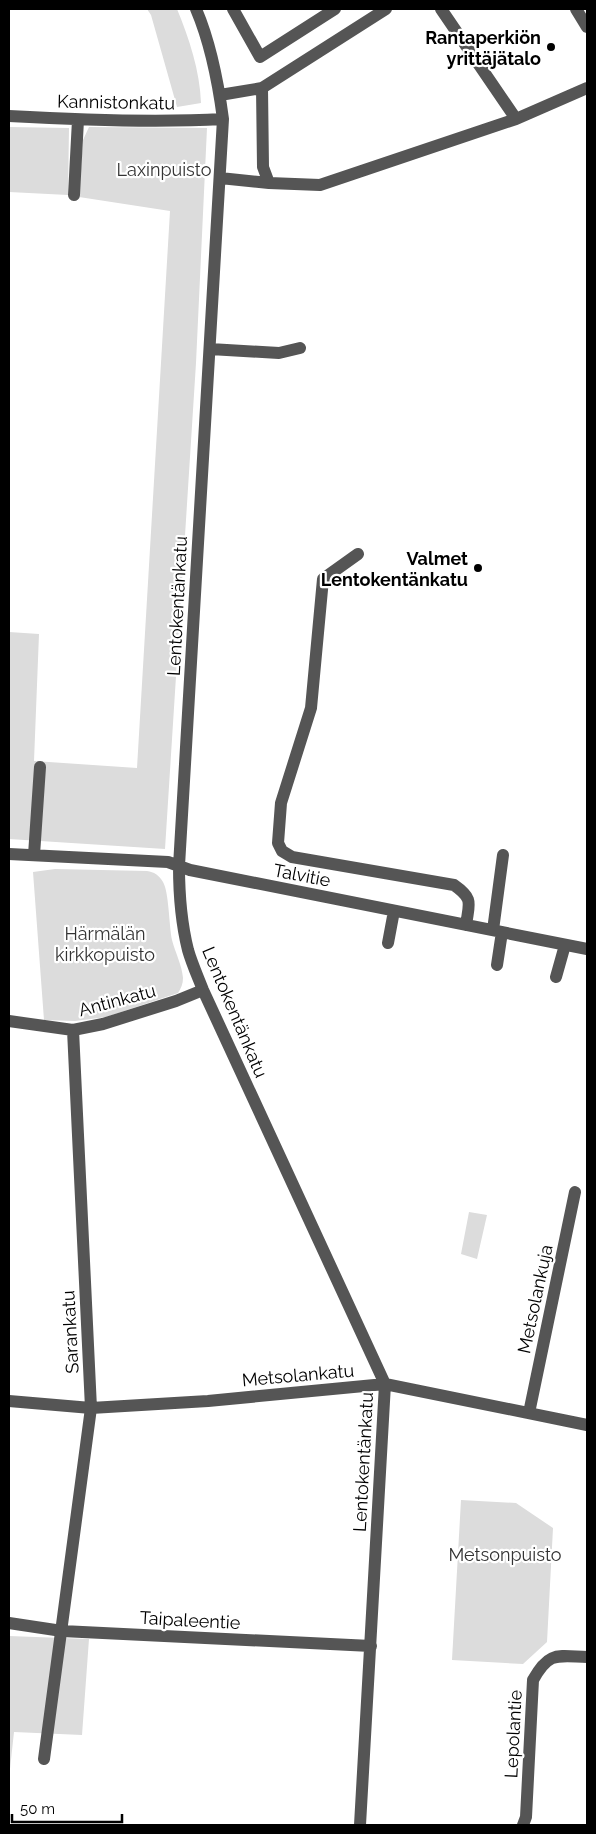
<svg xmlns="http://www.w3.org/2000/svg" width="596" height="1834" font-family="Raleway,sans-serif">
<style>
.green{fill:#dcdcdc}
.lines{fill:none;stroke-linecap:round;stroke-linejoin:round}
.minor{stroke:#555;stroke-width:12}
.poi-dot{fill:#000;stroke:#fff;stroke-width:2}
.labels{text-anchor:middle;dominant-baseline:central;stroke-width:4.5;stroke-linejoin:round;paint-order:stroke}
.poi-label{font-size:18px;font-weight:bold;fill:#000;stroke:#fff;text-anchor:end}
.street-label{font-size:18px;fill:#000;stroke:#fff}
.park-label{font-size:18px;fill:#333;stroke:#fff}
</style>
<rect width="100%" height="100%" fill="#fff"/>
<path class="green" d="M 147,9 L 177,9 C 189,38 200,71 201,103 L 177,107 L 151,15 Z
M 9,127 L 69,128 L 68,195 L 9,192 Z
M 89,127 L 207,128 L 196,363 L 165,849 L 9,839 L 9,632 L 39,634 L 34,761 L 137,768 L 170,211 L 79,197 L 83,140 Z
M 55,869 L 147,871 C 154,872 159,875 163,882 C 169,892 169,926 172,940 C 175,952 182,965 183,978 C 183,984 181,988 178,993 L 106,1017 L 75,1021 L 44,1020 L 33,872 Z
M 469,1212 L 487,1215 L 477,1259 L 461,1254 Z
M 461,1500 L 516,1503 L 553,1528 L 547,1642 L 523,1664 L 452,1660 Z
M 9,1636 L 89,1639 L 82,1735 L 14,1732 L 9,1778 Z"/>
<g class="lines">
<path class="minor" d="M 196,9 C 211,44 218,81 223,119 L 179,866 C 179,894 181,922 188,950 C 192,964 198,977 203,990 L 385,1384 L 360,1825
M 233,9 L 260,57 L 335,9
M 441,9 L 516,119
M 576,9 L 587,27
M 262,88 L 263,167 L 269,183 L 320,185 L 516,119 L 587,88
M 220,95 L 262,88 L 386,9
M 9,116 C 80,120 152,123 223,119
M 220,178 L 269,183
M 74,195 L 78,120
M 210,349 L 279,353 L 300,348
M 358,554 L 323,579 L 311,708 L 281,803 L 278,843 L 282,851 L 292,857 L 454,885 C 474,899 469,903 466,925
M 9,854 L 168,862 L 190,870 L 587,949
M 34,855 L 40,767
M 493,930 L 503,855
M 388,943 L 394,911
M 497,965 L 502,932
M 556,977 L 565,945
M 9,1021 L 73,1030 L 103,1024 L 176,1001 L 203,990
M 9,1401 L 91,1408 L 208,1401 L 385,1384 L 587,1425
M 529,1413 L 575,1192
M 9,1623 L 62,1631 L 371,1646
M 44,1759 L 91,1408 L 73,1030
M 523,1825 L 526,1817 L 533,1680 C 549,1651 557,1656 587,1657"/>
</g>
<g class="poi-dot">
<circle cx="551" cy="47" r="5"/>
<circle cx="478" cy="568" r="5"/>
</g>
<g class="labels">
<g class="poi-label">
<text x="541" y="37">Rantaperkiön<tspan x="541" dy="21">yrittäjätalo</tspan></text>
<text x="468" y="558">Valmet<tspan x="468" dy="21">Lentokentänkatu</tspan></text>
</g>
<g class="street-label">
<text transform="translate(116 102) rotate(1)">Kannistonkatu</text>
<text transform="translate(177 606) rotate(-87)">Lentokentänkatu</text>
<text transform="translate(302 875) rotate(11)">Talvitie</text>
<text transform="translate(117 1000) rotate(-15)">Antinkatu</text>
<text transform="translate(235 1012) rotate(67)">Lentokentänkatu</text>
<text transform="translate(535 1299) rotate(-78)">Metsolankuja</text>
<text transform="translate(70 1332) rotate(-93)">Sarankatu</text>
<text transform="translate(298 1375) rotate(-5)">Metsolankatu</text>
<text transform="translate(363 1462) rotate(-87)">Lentokentänkatu</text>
<text transform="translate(190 1620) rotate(3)">Taipaleentie</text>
<text transform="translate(513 1734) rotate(-87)">Lepolantie</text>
</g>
<g class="park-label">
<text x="164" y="169">Laxinpuisto</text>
<text x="105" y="933">Härmälän<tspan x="105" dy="21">kirkkopuisto</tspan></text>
<text x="505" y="1554">Metsonpuisto</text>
</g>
</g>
<rect width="596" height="1834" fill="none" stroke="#000000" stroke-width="20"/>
<path d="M12 1814v8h110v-8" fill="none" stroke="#000000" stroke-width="2.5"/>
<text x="20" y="1814" font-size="15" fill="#000000" stroke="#ffffff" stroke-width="4" paint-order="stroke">50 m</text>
</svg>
